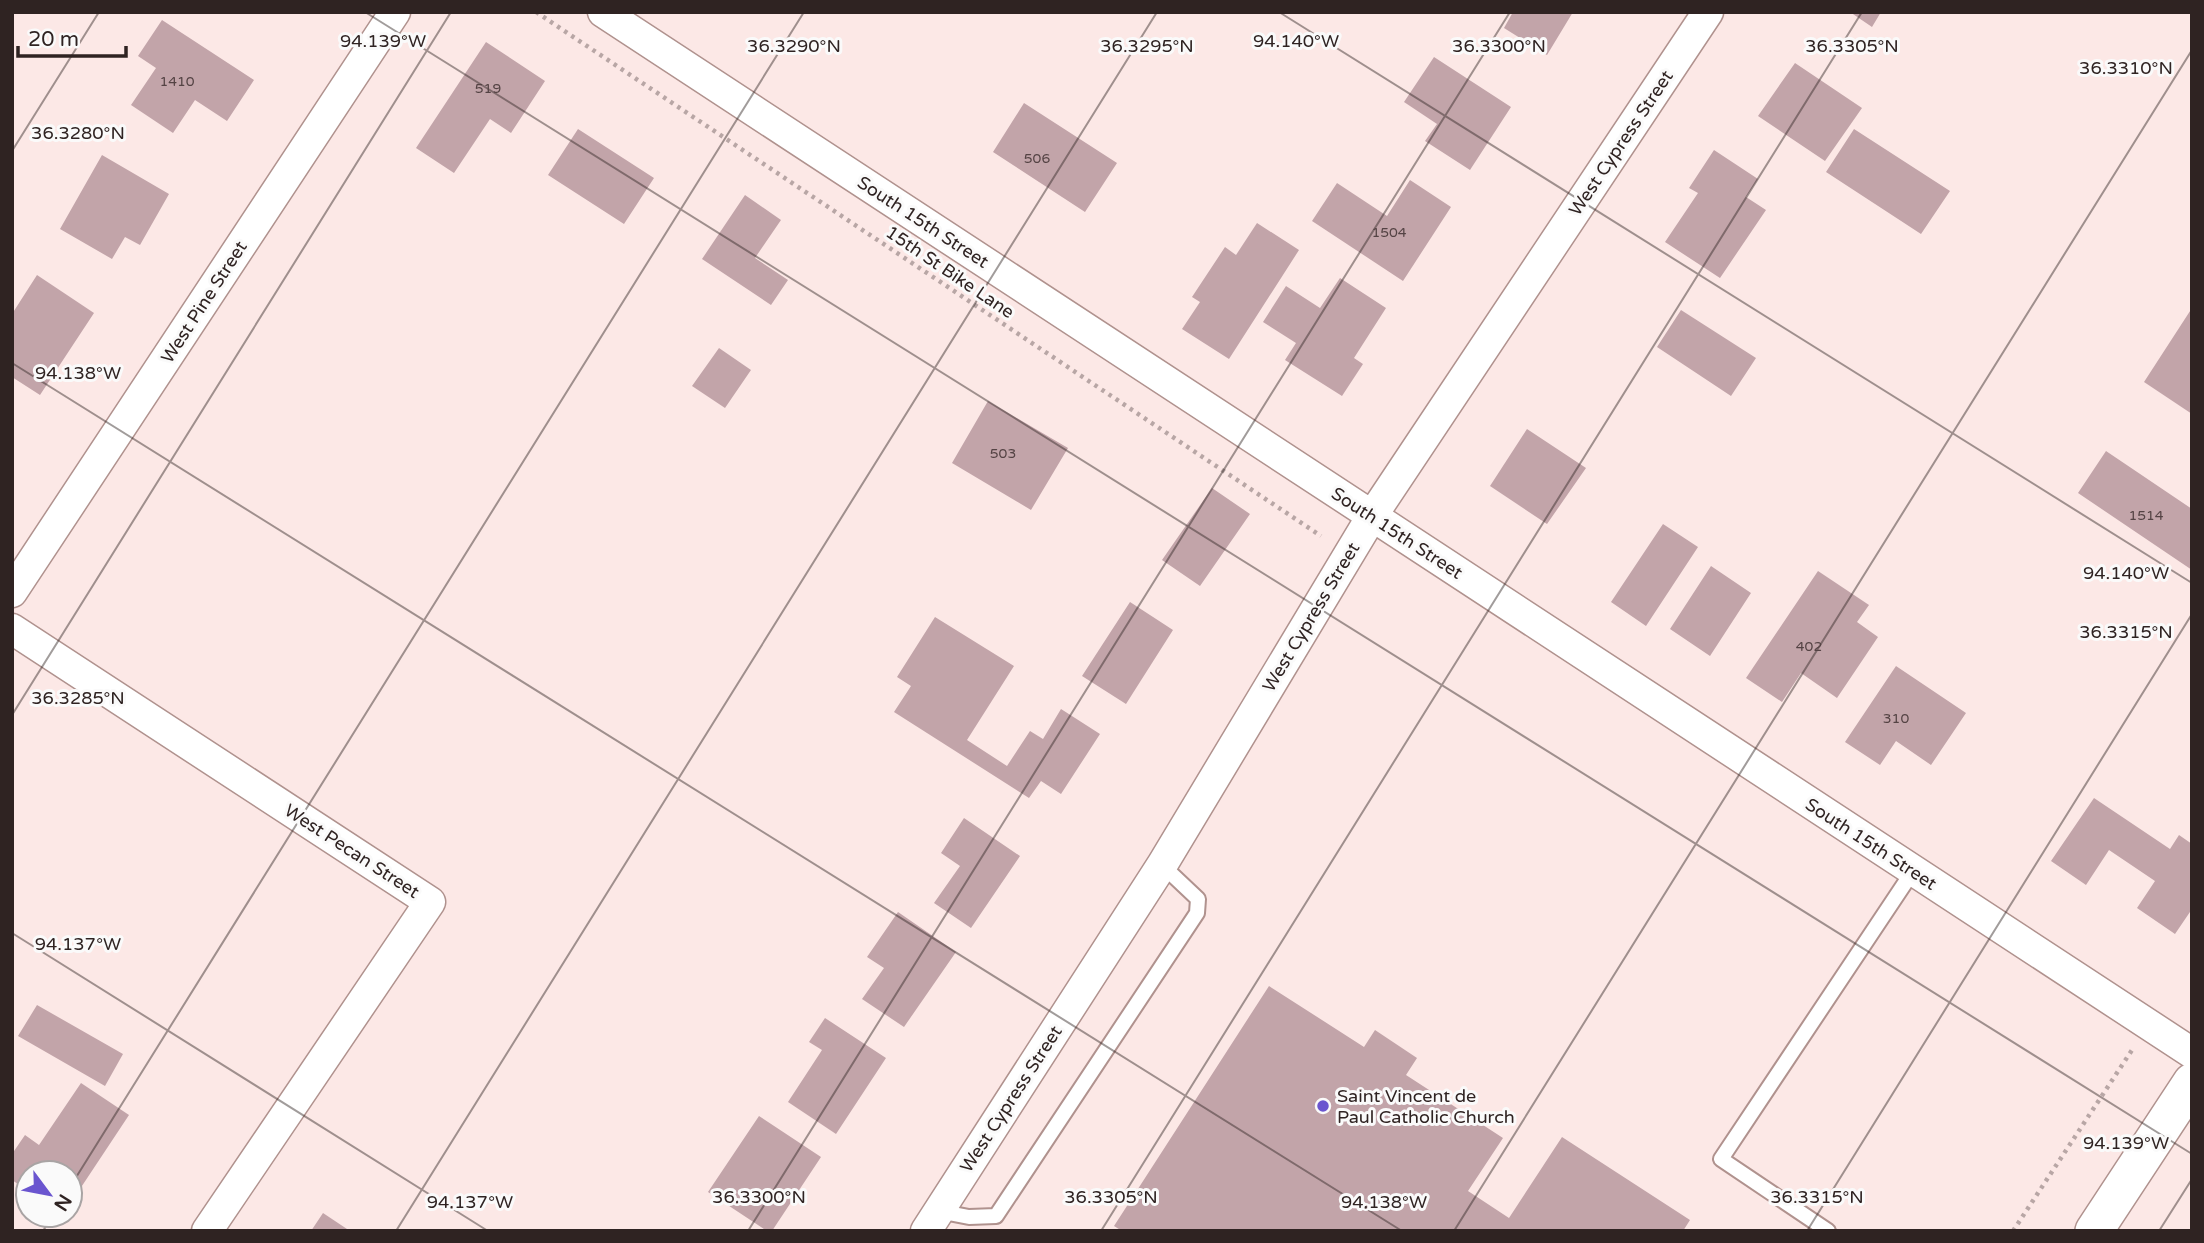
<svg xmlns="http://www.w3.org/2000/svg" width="2204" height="1243" font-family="'Varela Round',sans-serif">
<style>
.building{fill:#c2a4a9}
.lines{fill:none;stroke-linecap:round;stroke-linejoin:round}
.service-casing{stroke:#b0928e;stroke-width:18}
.minor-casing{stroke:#b0928e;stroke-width:33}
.tertiary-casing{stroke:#b0928e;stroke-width:40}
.path{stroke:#b8a6a5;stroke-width:4.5;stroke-dasharray:3.5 5;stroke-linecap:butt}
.service{stroke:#fff;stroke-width:14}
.minor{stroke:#fff;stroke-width:30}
.tertiary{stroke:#fff;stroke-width:37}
.ticks{fill:none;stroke:#2f2322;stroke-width:2;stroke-opacity:0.45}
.poi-dot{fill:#6a55cf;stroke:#fafafa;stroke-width:2.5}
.labels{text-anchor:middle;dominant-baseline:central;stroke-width:6;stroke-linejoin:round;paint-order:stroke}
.number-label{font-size:14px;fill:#544344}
.street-label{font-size:18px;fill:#2f2322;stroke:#fafafa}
.poi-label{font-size:18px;fill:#2f2322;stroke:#fafafa;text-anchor:start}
.ticks-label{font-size:18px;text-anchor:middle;fill:#2f2322;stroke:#fafafa;stroke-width:6;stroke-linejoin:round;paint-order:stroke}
</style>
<rect width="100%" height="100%" fill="#fce8e6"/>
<path class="building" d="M 1513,12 L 1573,12 L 1547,55 L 1504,28 Z
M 1850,12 L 1881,12 L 1872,27 Z
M 162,20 L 254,80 L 227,121 L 195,100 L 173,133 L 131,105 L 156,68 L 138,56 Z
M 486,42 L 545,81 L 511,133 L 490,119 L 454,173 L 416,148 Z
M 1434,57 L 1511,107 L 1470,170 L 1425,141 L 1437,124 L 1404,102 Z
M 1795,63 L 1862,108 L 1825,161 L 1758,116 Z
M 1024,103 L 1117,163 L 1085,212 L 993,152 Z
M 578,129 L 654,178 L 624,224 L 548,175 Z
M 1854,129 L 1950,191 L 1921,234 L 1826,172 Z
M 1714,150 L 1758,179 L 1746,197 L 1766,210 L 1720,278 L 1665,242 L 1698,193 L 1689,188 Z
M 102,155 L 169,194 L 140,245 L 125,237 L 112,259 L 60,229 Z
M 1410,180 L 1451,207 L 1403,281 L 1312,221 L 1337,183 L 1387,216 Z
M 745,195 L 781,220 L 755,258 L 788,280 L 771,305 L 702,259 Z
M 1257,223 L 1299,250 L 1229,359 L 1182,329 L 1200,302 L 1192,297 L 1225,247 L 1236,255 Z
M 37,275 L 94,313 L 40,395 L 12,377 L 12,314 Z
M 1340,278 L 1386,308 L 1354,358 L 1363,364 L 1342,396 L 1285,360 L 1296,343 L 1263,322 L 1286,286 L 1320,308 Z
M 2192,308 L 2192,414 L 2144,382 Z
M 1681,310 L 1756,358 L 1731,396 L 1657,347 Z
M 719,348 L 751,370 L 725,408 L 692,386 Z
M 988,401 L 1068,448 L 1031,510 L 952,463 Z
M 1527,429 L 1586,468 L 1547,524 L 1490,486 Z
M 2106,451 L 2192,509 L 2192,570 L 2078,493 Z
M 1212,488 L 1250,514 L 1200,586 L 1162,560 Z
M 1663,524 L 1698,547 L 1646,626 L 1611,602 Z
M 1711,566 L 1751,593 L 1710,656 L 1670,629 Z
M 1818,571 L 1869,605 L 1857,622 L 1878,637 L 1837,698 L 1801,673 L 1782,702 L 1746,678 Z
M 1130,602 L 1173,630 L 1126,704 L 1082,676 Z
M 935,617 L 1014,666 L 967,740 L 1007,766 L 1030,731 L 1043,739 L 1061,709 L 1100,734 L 1061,794 L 1041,781 L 1029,798 L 894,712 L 911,686 L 897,677 Z
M 1896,666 L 1966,713 L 1931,765 L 1896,741 L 1880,765 L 1845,742 Z
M 2094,798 L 2170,849 L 2179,835 L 2192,844 L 2192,909 L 2175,934 L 2137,908 L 2155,881 L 2109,850 L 2086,885 L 2051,861 Z
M 964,818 L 1020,856 L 971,928 L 934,903 L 960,866 L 941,853 Z
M 898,912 L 956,952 L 904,1027 L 862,999 L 884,968 L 867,957 Z
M 1269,986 L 1364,1047 L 1375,1030 L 1417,1058 L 1406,1075 L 1503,1138 L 1468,1191 L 1509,1218 L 1562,1137 L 1690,1220 L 1683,1231 L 1122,1231 L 1114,1226 Z
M 37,1005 L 123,1054 L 105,1086 L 18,1036 Z
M 825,1018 L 886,1058 L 836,1134 L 788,1102 L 822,1050 L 809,1042 Z
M 81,1083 L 129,1115 L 70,1204 L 70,1173 L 28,1173 L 28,1191 L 12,1180 L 12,1154 L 25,1135 L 39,1145 Z
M 759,1116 L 821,1157 L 772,1231 L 767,1231 L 708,1192 Z
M 323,1213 L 350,1231 L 311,1231 Z"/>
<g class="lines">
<g class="service-casing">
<path id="service" d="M 938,1211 L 969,1217 L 996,1216 L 1197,913 L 1198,899 L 1162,865
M 1828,1231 L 1721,1159 L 1913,871"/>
</g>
<g class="minor-casing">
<path id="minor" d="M 603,12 L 2192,1053
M 12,592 L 395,12
M 12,629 L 430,902 L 207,1231
M 926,1231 L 1162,865 L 1372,516 L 1708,12"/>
</g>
<g class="tertiary-casing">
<path id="tertiary" d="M 2094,1231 L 2192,1082"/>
</g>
<path class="path" d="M 536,12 L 1321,536
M 2013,1231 L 2132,1050"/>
<use href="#service" class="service"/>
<use href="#minor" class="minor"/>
<use href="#tertiary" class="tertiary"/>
</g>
<path class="ticks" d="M 365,12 L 2192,1154M 1279,12 L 2192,583M 12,151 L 99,12M 12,363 L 1402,1231M 12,715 L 451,12M 12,933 L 488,1231M 70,1187 L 804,12M 43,1231 L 53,1215M 396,1231 L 1157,12M 748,1231 L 1510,12M 1101,1231 L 1862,12M 1454,1231 L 2192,50M 1807,1231 L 2192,614M 2159,1231 L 2192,1179"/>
<circle class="poi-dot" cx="1323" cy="1106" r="7"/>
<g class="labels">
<g class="number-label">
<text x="177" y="81">1410</text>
<text x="488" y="88">519</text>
<text x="1037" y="158">506</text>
<text x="1389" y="232">1504</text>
<text x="1003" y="453">503</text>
<text x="2146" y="515">1514</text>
<text x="1809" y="646">402</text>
<text x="1896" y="718">310</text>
</g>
<g class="street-label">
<text transform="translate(1621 143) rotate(-56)">West Cypress Street</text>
<text transform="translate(923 222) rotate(33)">South 15th Street</text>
<text transform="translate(950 272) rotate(34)">15th St Bike Lane</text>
<text transform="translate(204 302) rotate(-57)">West Pine Street</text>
<text transform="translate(1397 533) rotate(33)">South 15th Street</text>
<text transform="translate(1311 617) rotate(-59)">West Cypress Street</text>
<text transform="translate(1871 844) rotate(33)">South 15th Street</text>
<text transform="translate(352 851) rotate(33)">West Pecan Street</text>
<text transform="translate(1011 1099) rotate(-57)">West Cypress Street</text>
</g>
<g class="poi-label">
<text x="1337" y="1096">Saint Vincent de<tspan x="1337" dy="21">Paul Catholic Church</tspan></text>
</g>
</g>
<g class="ticks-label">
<text x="1296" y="47">94.140°W</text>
<text x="383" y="47">94.139°W</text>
<text x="794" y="52">36.3290°N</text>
<text x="1147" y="52">36.3295°N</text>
<text x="1499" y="52">36.3300°N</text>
<text x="1852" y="52">36.3305°N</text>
<text x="2126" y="74">36.3310°N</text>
<text x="78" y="139">36.3280°N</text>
<text x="78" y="379">94.138°W</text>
<text x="2126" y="579">94.140°W</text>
<text x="2126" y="638">36.3315°N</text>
<text x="78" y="704">36.3285°N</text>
<text x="78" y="950">94.137°W</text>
<text x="2126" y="1149">94.139°W</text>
<text x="759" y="1203">36.3300°N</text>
<text x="1111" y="1203">36.3305°N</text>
<text x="1817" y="1203">36.3315°N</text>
<text x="470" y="1208">94.137°W</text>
<text x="1384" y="1208">94.138°W</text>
</g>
<rect width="2204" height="1243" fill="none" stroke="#2f2322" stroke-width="28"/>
<g transform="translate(49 1194) rotate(122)"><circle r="33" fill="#fafafa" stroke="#a9a4a4" stroke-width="2"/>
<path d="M0-5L12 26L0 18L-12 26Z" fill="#6a55cf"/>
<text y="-10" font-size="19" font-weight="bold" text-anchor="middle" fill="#2f2322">N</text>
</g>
<path d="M18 46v10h108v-10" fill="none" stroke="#2f2322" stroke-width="3.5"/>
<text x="28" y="46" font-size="21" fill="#2f2322" stroke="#fafafa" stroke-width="5" paint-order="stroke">20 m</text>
</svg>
